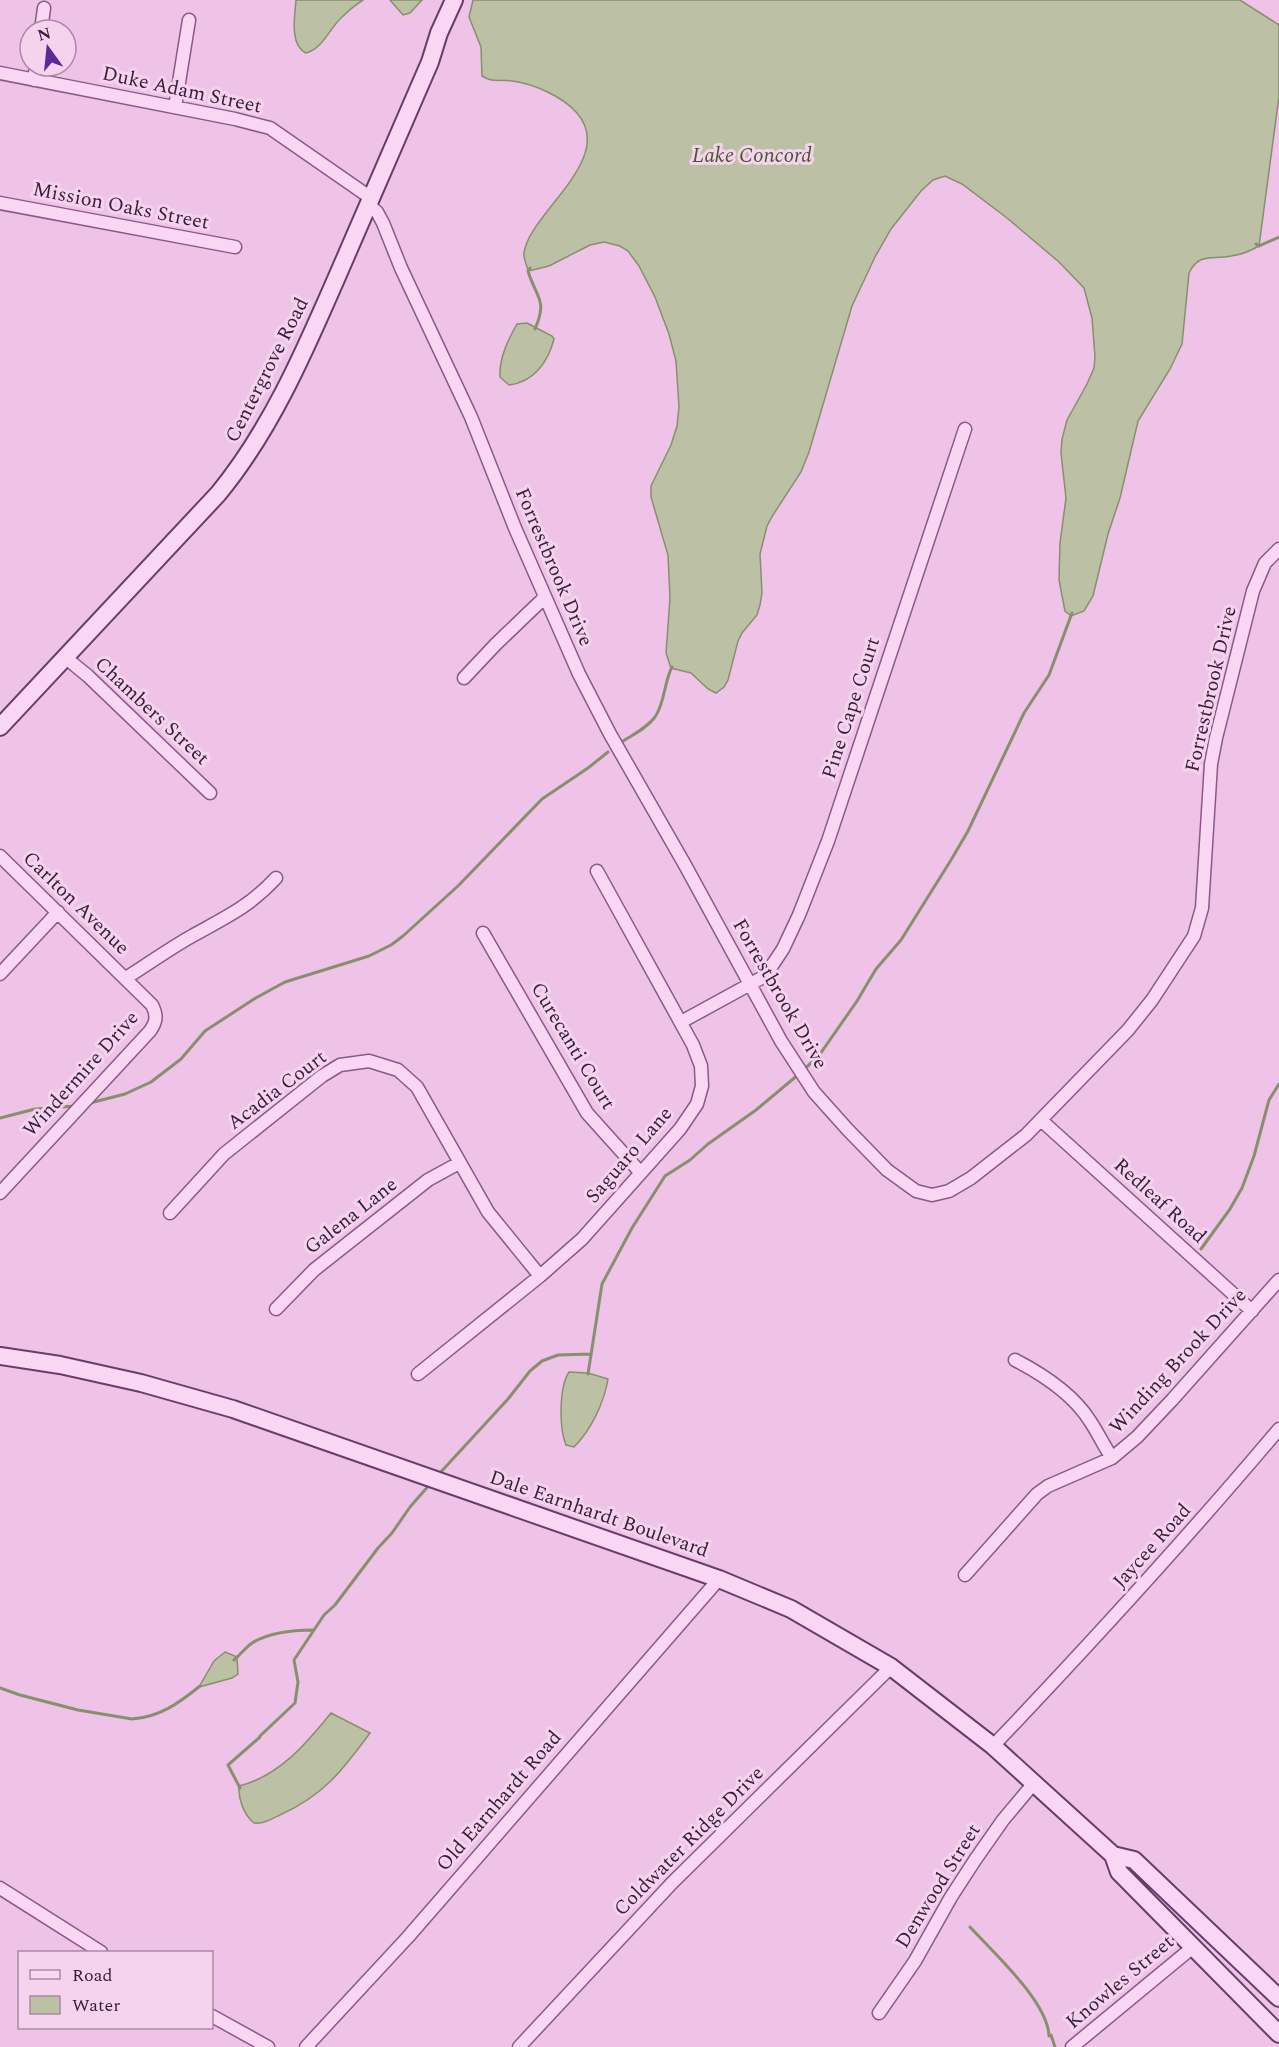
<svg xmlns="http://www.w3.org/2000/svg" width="1279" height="2047" font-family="Spectral,serif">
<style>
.water{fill:#bcc1a5;stroke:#888f6c;stroke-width:1.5}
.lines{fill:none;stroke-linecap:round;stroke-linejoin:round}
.stream{stroke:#888f6c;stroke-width:3}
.street-casing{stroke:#885a88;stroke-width:15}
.secondary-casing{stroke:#683d6a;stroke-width:20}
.street{stroke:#f9d6f3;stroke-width:12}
.secondary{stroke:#f9d6f3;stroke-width:16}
.labels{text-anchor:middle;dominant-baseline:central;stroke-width:6;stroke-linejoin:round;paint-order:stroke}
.street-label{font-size:20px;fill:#371e38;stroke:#f5d3ef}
.water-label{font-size:21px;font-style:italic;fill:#47582d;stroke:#f5d3ef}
</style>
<rect width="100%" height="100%" fill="#eec3e7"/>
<path class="water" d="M 296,0 L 363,0 C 355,5 347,12 340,19 C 329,30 322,49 306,53 C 289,45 295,15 296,0 Z
M 390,0 L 422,0 L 410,13 L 403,15 Z
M 473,0 L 1240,0 L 1279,25 L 1279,96 L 1259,246 C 1250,251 1241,255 1231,256 C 1212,260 1199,252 1189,273 L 1182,344 L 1170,369 L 1138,421 L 1120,498 L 1108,534 L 1093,596 L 1084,611 L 1071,616 L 1065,611 L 1059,580 L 1060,543 L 1066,498 L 1061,453 L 1062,439 L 1067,420 L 1087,384 L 1094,368 L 1095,357 L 1092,318 L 1084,288 L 1059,262 L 1007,218 L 962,184 L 945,176 L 933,180 L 921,191 L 891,229 L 875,257 L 852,306 L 809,452 L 801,472 L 773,515 L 767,526 L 760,554 L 762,593 L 760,605 L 757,615 L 742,633 L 738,641 L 728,680 L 724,687 L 716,693 L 708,689 L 691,673 L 671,668 L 666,653 L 670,598 L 668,555 L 651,497 L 651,486 L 671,445 L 677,426 L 679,407 L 676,361 L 669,334 L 655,297 L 639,266 L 628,251 L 620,246 L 604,242 L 590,245 L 549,266 L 528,271 C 527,265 523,258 524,253 C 529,213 617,159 577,113 C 562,96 534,84 512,81 C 499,79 493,83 482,76 L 481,47 L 469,17 Z
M 527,323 L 552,336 L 554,339 C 548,362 534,382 509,385 L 500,377 C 499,358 508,340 517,324 Z
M 569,1372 L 588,1373 L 608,1379 C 604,1403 591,1430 574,1447 L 566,1445 C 559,1428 559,1387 569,1372 Z
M 225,1652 L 237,1657 L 238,1674 L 232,1678 L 199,1687 L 214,1661 Z
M 331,1713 L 370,1733 C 342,1771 324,1795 280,1815 C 272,1819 263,1824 254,1823 C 244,1815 238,1799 239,1786 C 279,1776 306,1744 331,1713 Z"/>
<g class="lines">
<path class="stream" d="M 1256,244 L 1259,246 L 1279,237
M 530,268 L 528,271 C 536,298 548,299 535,329
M 620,743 C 632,735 646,729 655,717 C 665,703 664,682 672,667
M 803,1070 L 818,1057 L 857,1001 L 876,969 L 901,940 L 951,860 L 968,831 L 1024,713 L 1049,675 L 1072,613
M 90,1103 L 125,1094 L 151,1082 L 181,1059 L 205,1031 L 254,999 L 285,982 L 369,956 L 391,945 L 403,936 L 459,885 L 542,799 L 588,768 L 608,752
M 0,1118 L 35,1109 L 75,1106
M 1201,1249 L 1230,1209 L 1242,1188 L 1254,1156 L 1269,1100 L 1279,1084
M 588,1374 L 602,1284 L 632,1228 L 665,1176 L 690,1160 L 708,1144 L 756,1110 L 799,1074
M 439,1474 L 508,1399 L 530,1371 L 542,1361 L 558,1355 L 590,1354
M 234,1660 C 240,1655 245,1648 252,1643 C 270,1632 292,1630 313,1630
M 0,1688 L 20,1695 L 78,1710 L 132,1719 C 160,1717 179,1703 200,1686
M 240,1788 L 228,1765 L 260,1737 L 260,1736 L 295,1703 L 298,1682 L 294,1660 L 324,1615 L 335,1605 L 378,1548 L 392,1533 L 410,1507 L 431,1483
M 970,1927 C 993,1952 1048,2002 1049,2036 L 1051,2035 L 1055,2047"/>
<g class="street-casing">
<path id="street" d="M 41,30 L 44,8
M 0,73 L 235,119 L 270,128 L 371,198
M 34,80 L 36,66
M 175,107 L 189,20
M 0,203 L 235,247
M 368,204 L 377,212 L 383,223 L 401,268 L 471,417 L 515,528 L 579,674 L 610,734 L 685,865 L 781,1041 L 814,1092 L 848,1130 L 887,1170 L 916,1191 L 932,1195 L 949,1191 L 971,1178 L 1026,1135 L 1128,1030 L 1152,1000 L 1194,936 L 1202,908 L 1211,764 L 1216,738 L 1253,591 L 1265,563 L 1279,549
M 66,658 L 88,676 L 210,793
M 464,678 L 496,644 L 544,598
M 0,856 L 152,1005 C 157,1015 157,1021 150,1031 L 0,1193
M 483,933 L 587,1113 L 640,1172
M 0,974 L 58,912
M 126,978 C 148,964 169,949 192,936 C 226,917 249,907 276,878
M 681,1022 L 765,976 L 783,949 L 799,915 L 828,841 L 965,429
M 1042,1121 L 1252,1311
M 170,1213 L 224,1154 L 322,1076 L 340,1065 L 369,1061 L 398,1070 L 417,1087 L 488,1212 L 540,1276
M 276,1309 L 314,1270 L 428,1180 L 459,1163
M 1015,1360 C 1044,1375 1073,1394 1090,1421 C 1098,1433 1104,1446 1112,1458
M 418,1374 L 540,1276 L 582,1239 L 680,1129 L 697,1104 L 702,1086 L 701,1066 L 693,1045 L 597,871
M 965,1575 L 1037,1494 L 1048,1486 L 1112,1458 L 1137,1437 L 1172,1400 L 1279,1280
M 993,1746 C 1091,1643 1187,1538 1279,1429
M 0,1888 L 101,1952
M 879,2013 L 915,1961 L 951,1897 L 975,1860 L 1003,1820 L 1034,1783
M 212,2016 L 268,2047
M 306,2047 L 408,1937 L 719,1579
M 519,2047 L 672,1883 L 891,1667
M 1072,2047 L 1193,1947"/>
</g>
<g class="secondary-casing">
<path id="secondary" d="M 0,727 L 218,494 C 274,426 308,343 343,263 C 372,196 401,129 430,62 L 439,33 L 454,0
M 0,1356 L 60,1365 L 141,1383 L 233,1409 L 719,1579 L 791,1609 L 891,1667 L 993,1746 L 1113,1855 L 1119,1872 L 1279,2034
M 1113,1855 L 1134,1860 L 1279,1998"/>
</g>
<use href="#street" class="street"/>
<use href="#secondary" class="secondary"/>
</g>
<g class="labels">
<g class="street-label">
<text transform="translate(182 90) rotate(12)">Duke Adam Street</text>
<text transform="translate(121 206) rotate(11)">Mission Oaks Street</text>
<text transform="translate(267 370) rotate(-63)">Centergrove Road</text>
<text transform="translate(554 567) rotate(67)">Forrestbrook Drive</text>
<text transform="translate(1211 689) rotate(-77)">Forrestbrook Drive</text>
<text transform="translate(851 708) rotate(-72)">Pine Cape Court</text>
<text transform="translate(152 711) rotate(43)">Chambers Street</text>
<text transform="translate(76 903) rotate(44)">Carlton Avenue</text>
<text transform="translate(780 994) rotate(60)">Forrestbrook Drive</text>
<text transform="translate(573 1046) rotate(59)">Curecanti Court</text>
<text transform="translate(81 1074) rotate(-48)">Windermire Drive</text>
<text transform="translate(277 1090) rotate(-37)">Acadia Court</text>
<text transform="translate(629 1155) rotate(-49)">Saguaro Lane</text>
<text transform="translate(1160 1201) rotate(42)">Redleaf Road</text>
<text transform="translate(351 1216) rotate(-38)">Galena Lane</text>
<text transform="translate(1178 1361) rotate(-47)">Winding Brook Drive</text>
<text transform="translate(599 1514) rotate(19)">Dale Earnhardt Boulevard</text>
<text transform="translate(1152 1546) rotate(-48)">Jaycee Road</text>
<text transform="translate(499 1801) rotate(-49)">Old Earnhardt Road</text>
<text transform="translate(689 1841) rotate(-45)">Coldwater Ridge Drive</text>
<text transform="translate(938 1886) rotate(-58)">Denwood Street</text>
<text transform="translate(1120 1982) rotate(-40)">Knowles Street</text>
</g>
<g class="water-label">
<text x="752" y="156">Lake Concord</text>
</g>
</g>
<rect x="18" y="1951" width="195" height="78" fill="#f5d3ef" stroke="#a98ba6" stroke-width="1.5"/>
<rect x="30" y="1970" width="30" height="9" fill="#f9d6f3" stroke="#a98ba6" stroke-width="1.5"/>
<text x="72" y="1981" font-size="18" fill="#371e38">Road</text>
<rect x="30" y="1996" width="30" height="18" fill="#bcc1a5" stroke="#a98ba6" stroke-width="1.5"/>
<text x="72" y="2011" font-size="18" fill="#371e38">Water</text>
<g transform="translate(48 48) rotate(345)"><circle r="28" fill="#f5d3ef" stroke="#a98ba6" stroke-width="1.5"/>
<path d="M0-4.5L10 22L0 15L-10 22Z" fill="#5b2a97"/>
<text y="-9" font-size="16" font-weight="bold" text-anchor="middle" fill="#371e38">N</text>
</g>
</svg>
